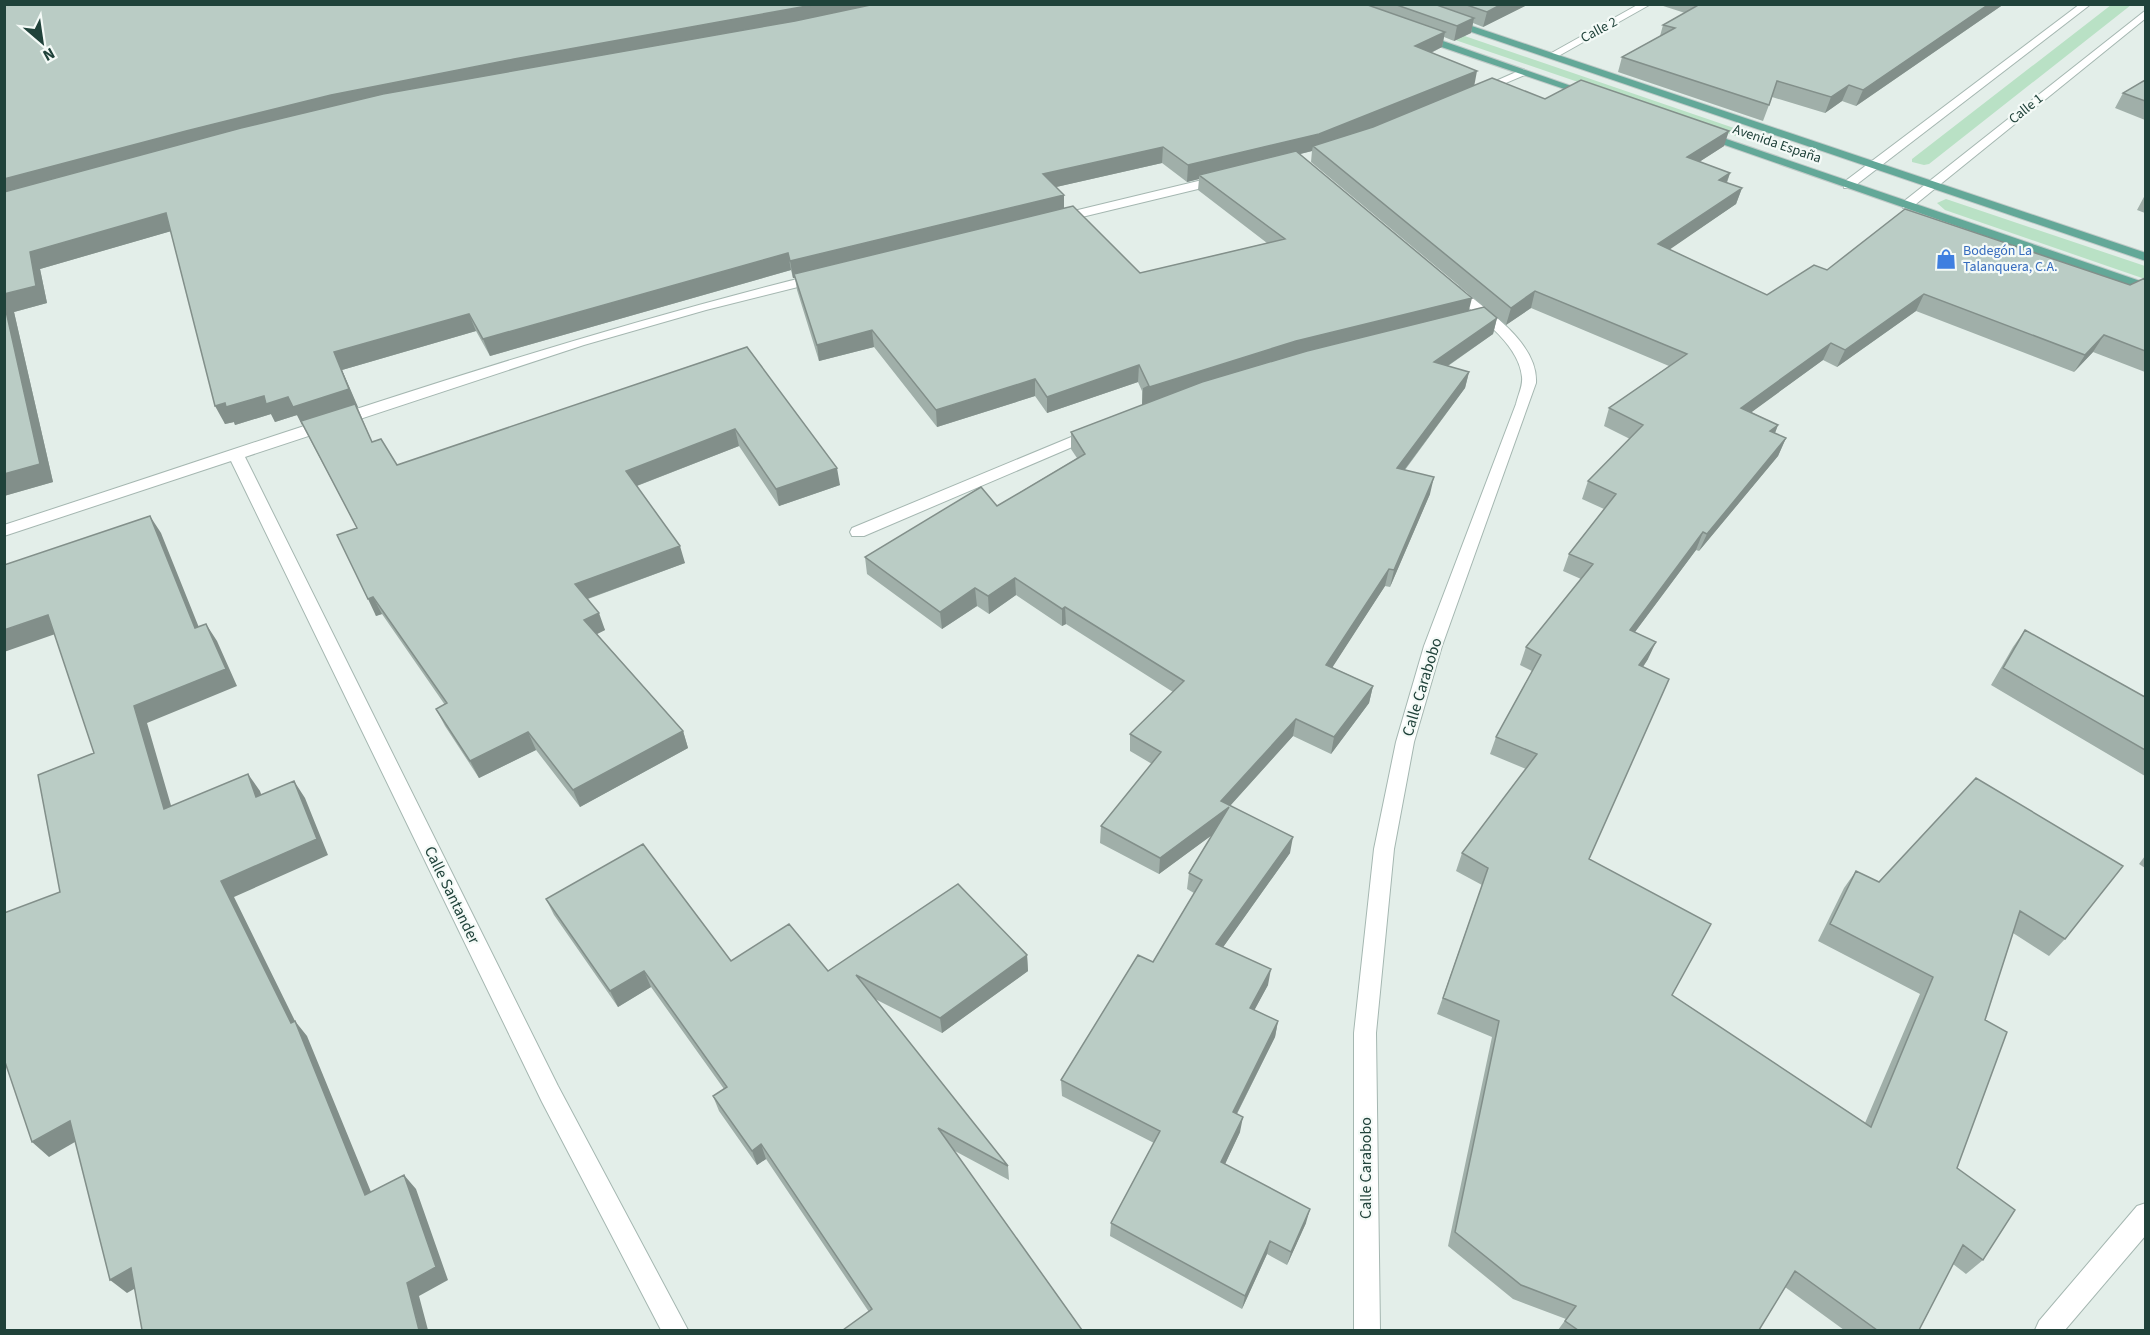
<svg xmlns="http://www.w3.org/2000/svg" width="2150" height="1335" font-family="'Source Sans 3',sans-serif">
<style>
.green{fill:#b9e1c5}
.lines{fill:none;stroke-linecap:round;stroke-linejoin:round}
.minor-casing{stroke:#a5b7b1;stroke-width:2}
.major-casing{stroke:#c1cac8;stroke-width:2}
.minor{fill:#fff;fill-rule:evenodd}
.major{fill:#63a898;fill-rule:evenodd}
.wall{fill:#a0afa9;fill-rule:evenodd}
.shaded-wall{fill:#828f8a}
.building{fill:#baccc5;stroke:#828f8a;stroke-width:1.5}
.labels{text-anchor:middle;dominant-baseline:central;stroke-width:4.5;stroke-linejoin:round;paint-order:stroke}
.far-street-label{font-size:14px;fill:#20423a;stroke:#f4faf7}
.far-shop-label{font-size:14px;fill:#366cbe;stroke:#f4faf7;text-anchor:start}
.street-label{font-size:16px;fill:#20423a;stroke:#f4faf7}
</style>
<rect width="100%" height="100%" fill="#e3eee9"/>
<path class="green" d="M 1353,5 L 1374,5 L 1784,145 L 1783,148 L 1771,148 Z
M 2111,5 L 2131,5 L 1929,164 L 1924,165 L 1912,162 L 1912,159 Z
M 1946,199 L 2145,266 L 2145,279 L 1945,210 L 1937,203 Z"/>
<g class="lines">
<g class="minor-casing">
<path id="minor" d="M 1639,4 L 1651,4 L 1555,58 L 1546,56 Z
M 2080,4 L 2091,4 L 1852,188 L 1844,188 L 1844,182 Z
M 2146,10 L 2146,18 L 1911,208 L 1903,208 L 1903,202 Z
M 1523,69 L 1528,72 L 1527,74 L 1482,93 L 1474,93 L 1473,91 Z
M 1223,175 L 1229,179 L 1227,182 L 1057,223 L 1051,219 L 1053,216 Z
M 817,274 L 822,275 L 824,278 L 822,281 L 706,310 L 584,345 L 245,457 L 558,1086 L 688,1330 L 661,1330 L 542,1102 L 231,461 L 4,536 L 4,525 C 274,437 542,342 817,274 Z
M 1452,284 C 1461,286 1468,294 1475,300 C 1499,319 1538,348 1536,383 L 1442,646 L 1414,742 L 1394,849 L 1376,1033 L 1380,1330 L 1354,1330 L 1354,1033 L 1374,849 L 1396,742 L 1424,646 L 1516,404 C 1518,395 1523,386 1522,377 C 1519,342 1472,311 1447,291 L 1445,288 Z
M 1093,428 L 1101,433 L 1098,436 L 864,536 L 852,536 L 850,532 L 852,528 Z
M 2146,1203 L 2146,1235 L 2065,1330 L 2035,1330 L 2039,1321 L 2137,1206 Z"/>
</g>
<g class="major-casing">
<path id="major" d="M 1448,20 L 1454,20 L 2146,253 L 2146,261 L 1448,24 Z
M 1415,34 L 1423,34 L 1594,94 L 1589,97 L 1585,96 L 1415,38 Z
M 1703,131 L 2146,283 L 2146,292 L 1699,136 L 1697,134 Z"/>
</g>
<use href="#minor" class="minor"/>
<use href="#major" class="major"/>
</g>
<path class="wall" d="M 4,4 L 1529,4 L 1483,27 L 1473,23 L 1471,33 L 1454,41 L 1444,37 L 1442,47 L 1431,53 L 1474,85 L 1545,99 L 1724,146 L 1699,162 L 1730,173 L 1727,183 L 1742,188 L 1736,204 L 1669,249 L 1767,295 L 1827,270 L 2130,285 L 2145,278 L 2145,372 L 2093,352 L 2074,372 L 1916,311 L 1837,367 L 1823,360 L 1751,412 L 1778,425 L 1775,433 L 1786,438 L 1778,456 L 1699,551 L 1696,550 L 1635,632 L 1648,659 L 1643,667 L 1589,859 L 1672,995 L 1865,1123 L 1920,994 L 1818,941 L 1844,888 L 1856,871 L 1879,882 L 1976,778 L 2065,939 L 2049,956 L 2013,933 L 1985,1020 L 1957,1168 L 1983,1260 L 1966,1274 L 1953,1264 L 1919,1330 L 1844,1330 L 1785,1287 L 1759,1330 L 1558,1330 L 1566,1319 L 1513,1299 L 1448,1246 L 1492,1037 L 1437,1014 L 1482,885 L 1456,871 L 1462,853 L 1526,769 L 1490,754 L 1496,737 L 1532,671 L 1520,665 L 1526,647 L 1581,579 L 1563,571 L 1569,554 L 1604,509 L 1582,499 L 1588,481 L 1630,439 L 1604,426 L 1609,408 L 1669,366 L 1531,308 L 1506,325 L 1311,162 L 1312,151 L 1300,154 L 1469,311 L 1497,318 L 1493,334 L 1448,366 L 1469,372 L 1465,388 L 1405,470 L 1430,494 L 1390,587 L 1385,586 L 1332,667 L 1373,686 L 1369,703 L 1331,754 L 1293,736 L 1230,806 L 1290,853 L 1223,947 L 1268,985 L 1254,1010 L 1278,1021 L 1275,1037 L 1237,1114 L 1240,1132 L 1225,1164 L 1306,1223 L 1287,1265 L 1267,1254 L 1242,1309 L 1110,1236 L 1111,1223 L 1154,1143 L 1062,1096 L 1061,1080 L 1153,962 L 1194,893 L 1187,889 L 1189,873 L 1212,835 L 1159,874 L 1100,843 L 1101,826 L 1152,764 L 1130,751 L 1130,734 L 1173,692 L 1066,624 L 1062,626 L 1016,595 L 989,614 L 977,606 L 942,629 L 867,574 L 865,557 L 997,506 L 1077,458 L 1071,449 L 1071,432 L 1142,405 L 1142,391 L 1138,382 L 1047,413 L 1035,396 L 937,427 L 874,347 L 819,361 L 797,290 L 795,278 L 793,278 L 791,270 L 490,356 L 476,331 L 342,370 L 372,442 L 397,465 L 747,347 L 840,485 L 779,506 L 739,446 L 637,486 L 685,563 L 588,599 L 605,630 L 597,634 L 683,731 L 688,748 L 580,807 L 536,750 L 479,778 L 445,726 L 436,709 L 445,705 L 382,614 L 376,616 L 357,528 L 297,415 L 275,422 L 271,414 L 235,425 L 234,422 L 225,424 L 171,231 L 40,269 L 47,303 L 14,312 L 53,482 L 4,496 ZM 1162,163 L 1187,182 L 1199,179 L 1198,190 L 1267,243 L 1140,273 L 1064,208 L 1056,187 Z
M 1657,4 L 2004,4 L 1856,106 L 1842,101 L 1825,113 L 1772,97 L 1763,121 L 1618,72 L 1622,57 L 1660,36 L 1663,25 L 1685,13 Z
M 2145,80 L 2145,120 L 2115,108 L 2123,93 Z
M 2145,195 L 2145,213 L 2137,210 Z
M 2025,630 L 2145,697 L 2145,776 L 1991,685 L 2013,647 Z
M 2145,856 L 2145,868 L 2139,864 Z
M 546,899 L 731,961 L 828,971 L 1027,955 L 1028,971 L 942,1033 L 875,999 L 1008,1166 L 1009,1180 L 953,1150 L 1082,1330 L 869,1312 L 766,1159 L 757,1165 L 719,1111 L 713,1096 L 724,1089 L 651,987 L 618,1007 L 554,915 Z"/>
<path class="shaded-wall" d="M 818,4 L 902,4 L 4,199 L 4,179 L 186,131 L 331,95 L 514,59 Z
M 1502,4 L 1529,4 L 1483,27 L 1487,12 Z
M 1989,4 L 2004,4 L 1856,106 L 1863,90 Z
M 1474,18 L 1471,33 L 1454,41 L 1457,26 Z
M 1445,32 L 1442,47 L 1412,62 L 1415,46 Z
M 1477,71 L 1474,87 L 1317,150 L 1313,146 L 1312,151 L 1203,178 L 1199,175 L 1199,179 L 1187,182 L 1188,165 Z
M 1849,85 L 1842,101 L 1825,113 L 1831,97 Z
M 1729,131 L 1724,146 L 1682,173 L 1687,157 Z
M 1163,147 L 1162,163 L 1043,190 L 1043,174 Z
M 1730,173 L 1724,189 L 1719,180 Z
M 1742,188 L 1736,204 L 1653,261 L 1658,244 Z
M 1064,195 L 1064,212 L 794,274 L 795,278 L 793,278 L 790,261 Z
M 166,213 L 175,230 L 40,269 L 47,303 L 14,312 L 53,482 L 4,496 L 4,294 L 30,252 Z
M 788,253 L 791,270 L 490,356 L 483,339 Z
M 1535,291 L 1531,308 L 1506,325 L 1511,308 Z
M 1924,294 L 1916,311 L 1837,367 L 1845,350 Z
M 1472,298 L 1468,314 L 1142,406 L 1143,389 L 1296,341 Z
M 469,314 L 476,331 L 342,370 L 358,407 L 302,425 L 293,407 L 334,352 Z
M 1497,318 L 1493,334 L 1430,378 L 1434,362 Z
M 872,330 L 874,347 L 819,361 L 817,345 Z
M 2104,335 L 2093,352 L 2074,372 L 2085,355 Z
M 1831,343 L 1823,360 L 1734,425 L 1741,408 Z
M 1139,365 L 1138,382 L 1047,413 L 1047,397 Z
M 1469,372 L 1465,388 L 1393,485 L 1397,468 Z
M 1035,379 L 1035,396 L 937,427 L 936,410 Z
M 264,396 L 288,397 L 297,415 L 275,422 L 271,414 L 235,425 L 234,422 L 225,424 L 215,406 L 225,403 Z
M 1778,425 L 1771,443 L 1770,431 Z
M 735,429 L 739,446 L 631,488 L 626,471 Z
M 1786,438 L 1778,456 L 1699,551 L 1707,534 Z
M 837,468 L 840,485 L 779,506 L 776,489 Z
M 1434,477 L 1430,494 L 1390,587 L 1394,570 Z
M 150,516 L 161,533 L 206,645 L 195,628 Z
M 1703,532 L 1696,550 L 1623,648 L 1630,630 Z
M 680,546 L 685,563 L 581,601 L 575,584 Z
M 1389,569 L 1385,586 L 1323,682 L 1326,665 Z
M 1015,578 L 1016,595 L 989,614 L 988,596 Z
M 975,588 L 977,606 L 942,629 L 940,612 Z
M 373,597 L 382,614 L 376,616 L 368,599 Z
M 1065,607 L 1066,624 L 1062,626 L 1062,609 Z
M 599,613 L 605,630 L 591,637 L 584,620 Z
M 48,615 L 61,632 L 4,652 L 4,630 Z
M 206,624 L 217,641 L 237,686 L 147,723 L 177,826 L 164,809 L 134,706 Z
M 1656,642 L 1648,659 L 1632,683 L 1639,665 Z
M 1373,686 L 1369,703 L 1331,754 L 1334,737 Z
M 1296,719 L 1293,736 L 1228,808 L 1227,824 L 1159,874 L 1160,858 L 1221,801 Z
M 683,731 L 688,748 L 580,807 L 573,790 Z
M 528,732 L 536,750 L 479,778 L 470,761 Z
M 248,774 L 260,791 L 268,814 L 256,797 Z
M 294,781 L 305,798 L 328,855 L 234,897 L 295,1021 L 307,1036 L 378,1209 L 365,1195 L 291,1023 L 221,881 Z
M 1293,837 L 1290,853 L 1214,960 L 1216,944 Z
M 1027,955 L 1028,971 L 942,1033 L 940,1018 Z
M 1271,969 L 1268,985 L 1247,1024 L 1250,1008 Z
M 644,971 L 651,987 L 618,1007 L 610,991 Z
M 1278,1021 L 1275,1037 L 1230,1127 L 1233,1112 Z
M 1243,1117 L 1240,1132 L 1219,1177 L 1221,1162 Z
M 70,1121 L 87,1135 L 49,1157 L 32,1142 Z
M 761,1144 L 766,1159 L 757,1165 L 752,1151 Z
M 404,1175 L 416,1189 L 448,1280 L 419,1296 L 428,1330 L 419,1330 L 407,1283 Z
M 1310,1209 L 1306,1223 L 1287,1265 L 1291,1252 Z
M 1270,1241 L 1267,1254 L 1242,1309 L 1245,1296 Z
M 131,1268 L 148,1281 L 127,1293 L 110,1280 Z"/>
<path class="building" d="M 4,4 L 818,4 L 514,59 L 331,95 L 186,131 L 4,179 Z
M 875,4 L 1365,4 L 1445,32 L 1415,46 L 1477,71 L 1319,134 L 1188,165 L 1163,147 L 1043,174 L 1064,195 L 790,261 L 788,253 L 483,339 L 469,314 L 334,352 L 349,389 L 293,407 L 288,397 L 266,404 L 264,396 L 226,407 L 225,403 L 215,406 L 166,213 L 30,252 L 36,286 L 4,294 L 4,192 L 241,128 L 383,94 L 795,21 Z
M 1394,4 L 1434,4 L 1474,18 L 1457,26 Z
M 1464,4 L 1502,4 L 1487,12 Z
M 1700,4 L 1989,4 L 1863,90 L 1849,85 L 1831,97 L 1777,81 L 1769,105 L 1622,57 L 1675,28 L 1663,25 Z
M 1492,78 L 1545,99 L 1581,80 L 1729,131 L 1687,157 L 1730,173 L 1719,180 L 1742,188 L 1658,244 L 1767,295 L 1814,265 L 1827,270 L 1905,209 L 2130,285 L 2145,278 L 2145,351 L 2104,335 L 2085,355 L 1924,294 L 1845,350 L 1831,343 L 1741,408 L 1778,425 L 1770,431 L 1786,438 L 1707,534 L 1703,532 L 1630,630 L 1656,642 L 1639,665 L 1669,679 L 1589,859 L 1711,924 L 1672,995 L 1871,1127 L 1933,977 L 1830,924 L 1856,871 L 1879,882 L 1976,778 L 2123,866 L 2065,939 L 2020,911 L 1985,1020 L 2007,1032 L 1957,1168 L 2015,1210 L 1983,1260 L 1963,1245 L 1919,1330 L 1877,1330 L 1795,1271 L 1759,1330 L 1578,1330 L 1565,1321 L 1576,1306 L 1521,1285 L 1455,1232 L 1499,1021 L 1443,998 L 1488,868 L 1462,853 L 1537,754 L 1496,737 L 1541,655 L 1526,647 L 1593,564 L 1569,554 L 1616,494 L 1588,481 L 1643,425 L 1609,408 L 1687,354 L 1535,291 L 1511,308 L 1313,146 L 1373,127 Z
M 2145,80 L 2145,101 L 2123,93 Z
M 1296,151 L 1472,298 L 1296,341 L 1143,389 L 1149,386 L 1139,365 L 1047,397 L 1035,379 L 936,410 L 872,330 L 817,345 L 794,274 L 1073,206 L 1140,273 L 1285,239 L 1199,175 Z
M 4,302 L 40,464 L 4,474 Z
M 1484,307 L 1497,318 L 1434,362 L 1469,372 L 1397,468 L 1434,477 L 1394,570 L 1389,569 L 1326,665 L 1373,686 L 1334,737 L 1296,719 L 1221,801 L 1293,837 L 1216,944 L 1271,969 L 1250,1008 L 1278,1021 L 1233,1112 L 1243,1117 L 1221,1162 L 1310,1209 L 1291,1252 L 1270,1241 L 1245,1296 L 1111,1223 L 1160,1131 L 1061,1080 L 1138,955 L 1153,962 L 1202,880 L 1189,873 L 1229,807 L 1160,858 L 1101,826 L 1161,752 L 1130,734 L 1184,681 L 1065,607 L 1062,609 L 1015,578 L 988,596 L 975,588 L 940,612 L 865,557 L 981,487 L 997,506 L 1085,454 L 1071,432 L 1202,382 L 1307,351 Z
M 747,347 L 837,468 L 776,489 L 735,429 L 626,471 L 680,546 L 575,584 L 599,613 L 584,620 L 683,731 L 573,790 L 528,732 L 470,761 L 436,709 L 447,703 L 373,597 L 368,599 L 337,535 L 357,528 L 301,421 L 355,404 L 372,442 L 381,439 L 397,465 Z
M 150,516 L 195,628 L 206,624 L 226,669 L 134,706 L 164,809 L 248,774 L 256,797 L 294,781 L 317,839 L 221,881 L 291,1023 L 295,1021 L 365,1195 L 404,1175 L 436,1267 L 407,1283 L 419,1330 L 142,1330 L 131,1268 L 110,1280 L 70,1121 L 32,1142 L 4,1059 L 4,913 L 60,892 L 38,775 L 94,753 L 48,615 L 4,630 L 4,565 Z
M 2025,630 L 2145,697 L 2145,750 L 2003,668 Z
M 643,844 L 731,961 L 789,924 L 828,971 L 958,884 L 1027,955 L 940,1018 L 856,975 L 1008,1166 L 938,1128 L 1082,1330 L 843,1330 L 872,1309 L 761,1144 L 752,1151 L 713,1096 L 727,1087 L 644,971 L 610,991 L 546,899 Z"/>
<defs>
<g id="shop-bare" transform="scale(1.62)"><path d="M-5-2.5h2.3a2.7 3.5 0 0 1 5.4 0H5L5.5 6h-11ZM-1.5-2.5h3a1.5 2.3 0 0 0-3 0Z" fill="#3f7fe0" stroke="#f4faf7" stroke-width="2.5" paint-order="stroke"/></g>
</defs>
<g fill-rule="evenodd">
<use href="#shop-bare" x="1946" y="259"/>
</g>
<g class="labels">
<g class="far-street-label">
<text transform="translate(1599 30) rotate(-28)">Calle 2</text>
<text transform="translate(2026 109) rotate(-39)">Calle 1</text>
<text transform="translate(1777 144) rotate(19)">Avenida España</text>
</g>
<g class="far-shop-label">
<text x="1963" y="251">Bodegón La<tspan x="1963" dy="16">Talanquera, C.A.</tspan></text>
</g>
<g class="street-label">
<text transform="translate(1422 687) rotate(-73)">Calle Carabobo</text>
<text transform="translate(452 895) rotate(64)">Calle Santander</text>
<text transform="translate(1366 1168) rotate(-90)">Calle Carabobo</text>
</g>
</g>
<rect width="2150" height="1335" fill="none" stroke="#20423a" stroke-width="12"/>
<g transform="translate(42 42) rotate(151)" stroke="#f4faf7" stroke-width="4.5" paint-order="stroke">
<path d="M0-4.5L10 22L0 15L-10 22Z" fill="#20423a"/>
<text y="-9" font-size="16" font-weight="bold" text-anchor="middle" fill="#20423a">N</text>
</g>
</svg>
